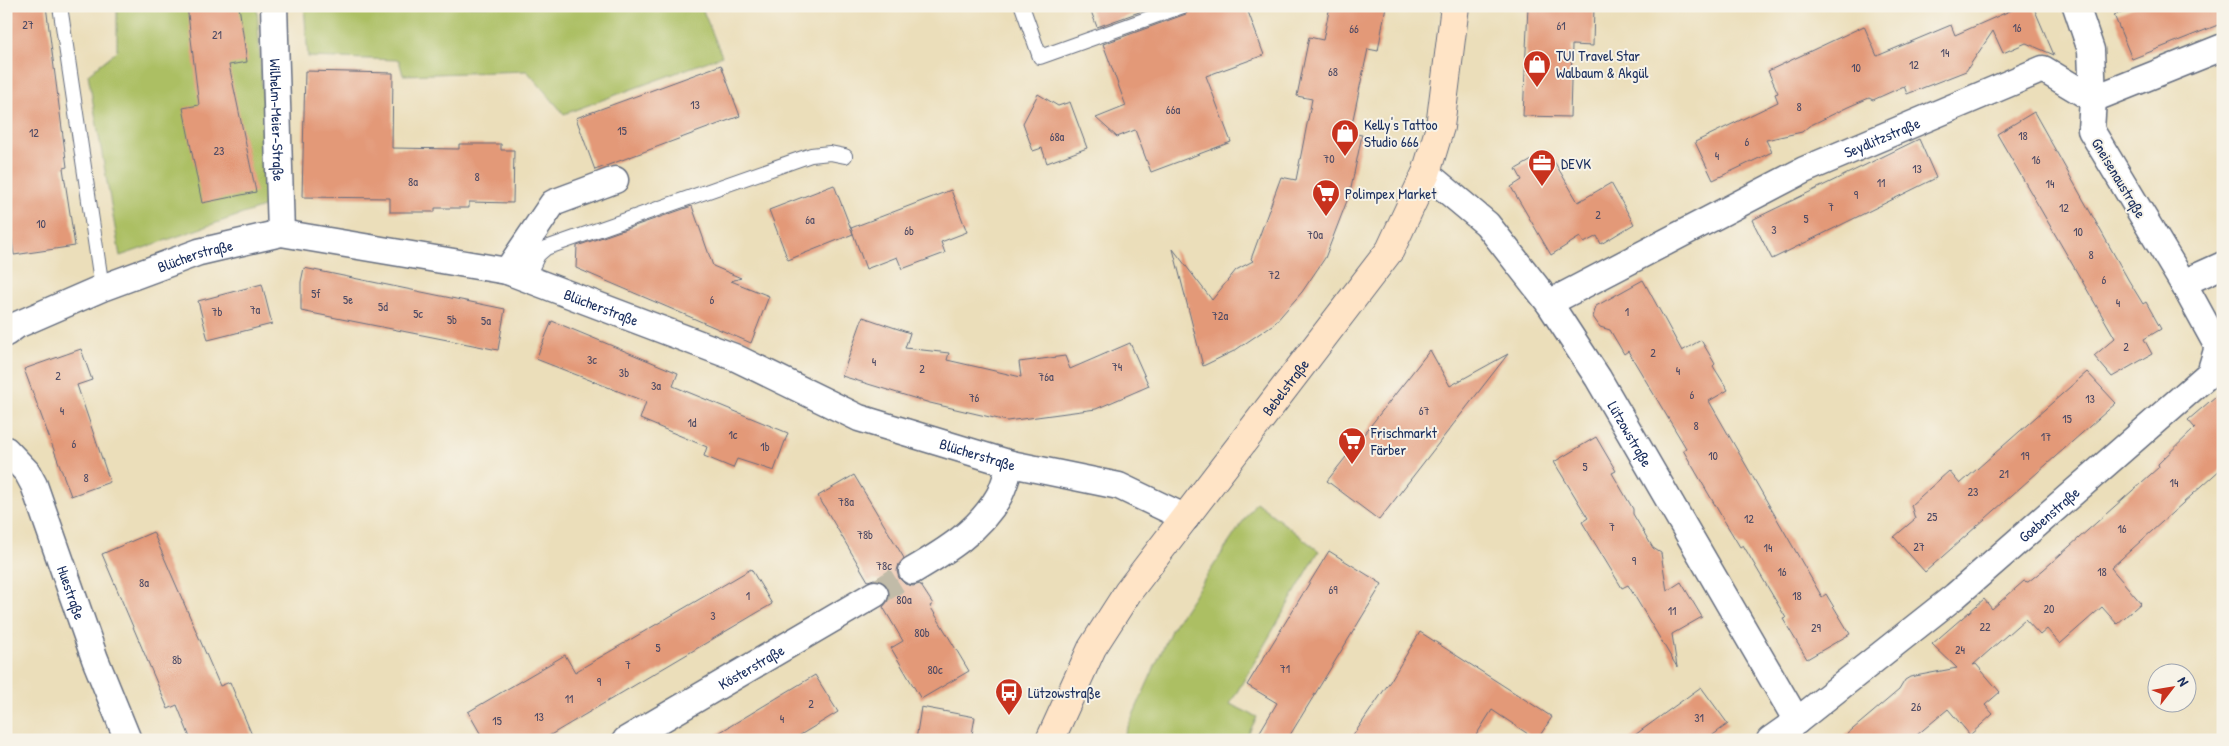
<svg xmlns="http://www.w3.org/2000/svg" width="2229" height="746" font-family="'Patrick Hand',sans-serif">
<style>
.green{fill:#acbf63;stroke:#647760}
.building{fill:#e39978}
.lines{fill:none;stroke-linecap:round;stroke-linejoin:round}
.minor-tunnel{stroke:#c1bba8;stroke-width:26;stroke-dasharray:26 13;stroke-linecap:butt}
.service-casing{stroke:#646c7e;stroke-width:16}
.minor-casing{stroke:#646c7e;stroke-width:29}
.secondary-casing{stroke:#646c7e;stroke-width:30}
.service{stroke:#fff;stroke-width:14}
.minor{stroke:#fff;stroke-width:26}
.secondary{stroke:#ffe4c6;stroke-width:28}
.labels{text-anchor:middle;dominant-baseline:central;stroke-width:4;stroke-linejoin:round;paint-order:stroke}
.number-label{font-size:12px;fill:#4d4a64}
.poi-label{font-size:15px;fill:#1b2f5e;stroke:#f7f3e8;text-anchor:start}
.street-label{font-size:15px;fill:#1b2f5e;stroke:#f7f3e8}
</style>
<rect width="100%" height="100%" fill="#f7f3e8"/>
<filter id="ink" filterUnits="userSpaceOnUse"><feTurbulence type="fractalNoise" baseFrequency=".02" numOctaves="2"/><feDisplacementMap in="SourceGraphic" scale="10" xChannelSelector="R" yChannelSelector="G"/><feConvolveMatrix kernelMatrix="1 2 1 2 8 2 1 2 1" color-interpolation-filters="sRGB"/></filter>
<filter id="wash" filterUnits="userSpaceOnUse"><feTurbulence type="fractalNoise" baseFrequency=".0096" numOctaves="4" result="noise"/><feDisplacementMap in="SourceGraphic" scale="20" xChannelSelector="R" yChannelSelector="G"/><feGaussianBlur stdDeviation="1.12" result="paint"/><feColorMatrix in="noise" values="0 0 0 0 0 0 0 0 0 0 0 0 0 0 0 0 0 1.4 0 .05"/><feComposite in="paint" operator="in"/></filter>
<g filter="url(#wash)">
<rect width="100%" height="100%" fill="#ebdeba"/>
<path class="green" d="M 117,6 L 257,6 L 269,205 L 120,256 L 88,74 L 117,51 Z
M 304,6 L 701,6 L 722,56 L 564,114 L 527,71 L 403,75 L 399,60 L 308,57 Z
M 1256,502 L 1319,551 L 1230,704 L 1257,717 L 1245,740 L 1122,740 L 1172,628 Z"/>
<g id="blocks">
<path class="building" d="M 6,6 L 46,6 L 67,167 L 63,168 L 75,246 L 14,255 L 6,199 Z
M 187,6 L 239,6 L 247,62 L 229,65 L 256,192 L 202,203 L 183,108 L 199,105 Z
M 1089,6 L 1156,6 L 1097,27 Z
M 1192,6 L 1246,6 L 1264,55 L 1206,76 L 1231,142 L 1151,172 L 1135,130 L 1117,137 L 1096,118 L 1126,106 L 1103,44 L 1186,14 Z
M 1330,6 L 1386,6 L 1378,51 L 1368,49 L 1350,133 L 1362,135 L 1350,193 L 1325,258 L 1302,292 L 1275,323 L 1234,351 L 1203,366 L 1173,249 L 1212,300 L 1236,270 L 1253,261 L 1251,259 L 1281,177 L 1296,180 L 1312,99 L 1297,96 L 1309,37 L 1323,40 Z
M 1528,6 L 1594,6 L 1593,46 L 1572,45 L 1570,117 L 1523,116 Z
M 2021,6 L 2033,6 L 2054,55 L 2026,43 L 2003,53 L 1993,31 L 1966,71 L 1907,94 L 1904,86 L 1873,100 L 1869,98 L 1848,107 L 1809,126 L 1802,132 L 1766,140 L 1772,152 L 1713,180 L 1695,142 L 1778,102 L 1775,94 L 1778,93 L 1768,71 L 1864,26 L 1877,56 L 1951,25 L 1955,35 Z
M 2137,6 L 2223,6 L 2223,23 L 2132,59 L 2114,15 Z
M 721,65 L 740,116 L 595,170 L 576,118 Z
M 305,71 L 393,73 L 392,148 L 459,149 L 459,144 L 501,144 L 501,150 L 514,150 L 513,203 L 469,202 L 469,208 L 435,208 L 435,212 L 390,212 L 390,198 L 302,197 Z
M 1038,94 L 1058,106 L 1070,102 L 1087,148 L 1047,163 L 1042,148 L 1033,151 L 1023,123 Z
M 2034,112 L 2129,281 L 2143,304 L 2146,302 L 2161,329 L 2144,339 L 2152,354 L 2112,377 L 2094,356 L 2115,338 L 1997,134 Z
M 1919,139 L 1936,178 L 1772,259 L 1752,220 Z
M 1548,151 L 1578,202 L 1611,183 L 1634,224 L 1601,244 L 1597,236 L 1584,243 L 1580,237 L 1551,255 L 1511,187 L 1522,180 L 1516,169 Z
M 834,185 L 853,234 L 788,260 L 769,210 Z
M 951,190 L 967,232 L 941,242 L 945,253 L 902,269 L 897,257 L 866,269 L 851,228 Z
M 692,206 L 713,266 L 741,278 L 731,281 L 769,296 L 751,343 L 576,268 L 577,246 Z
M 304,268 L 505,309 L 498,350 L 301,311 L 301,282 Z
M 1643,280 L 1682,351 L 1701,340 L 1715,364 L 1713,366 L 1728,390 L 1709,401 L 1822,597 L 1826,594 L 1850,634 L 1807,659 L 1783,619 L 1786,618 L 1757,569 L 1743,545 L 1740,547 L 1722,517 L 1683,450 L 1686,448 L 1628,351 L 1624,354 L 1610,330 L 1600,327 L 1593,317 L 1596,306 Z
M 262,284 L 272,324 L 208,340 L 198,301 Z
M 863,317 L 910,333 L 905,348 L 949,353 L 947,360 L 1021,377 L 1019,362 L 1065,356 L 1070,369 L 1130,343 L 1149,386 L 1096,409 L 1007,421 L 930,403 L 842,376 Z
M 552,321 L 678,373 L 673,386 L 788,433 L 774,471 L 737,459 L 733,468 L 704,456 L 707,447 L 640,419 L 646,402 L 536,359 Z
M 81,349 L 92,380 L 77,385 L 110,482 L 71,496 L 24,369 Z
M 1430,350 L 1450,386 L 1508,354 L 1379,520 L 1327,481 Z
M 2087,372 L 2116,403 L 1925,572 L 1894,537 L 1915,519 L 1911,505 L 1949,471 L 1960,484 Z
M 2223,390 L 2223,467 L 2111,568 L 2141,603 L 2117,624 L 2102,607 L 2060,644 L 2047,629 L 2040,635 L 2025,619 L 1973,665 L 1976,664 L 2000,692 L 1985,705 L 1993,714 L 1970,735 L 1948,709 L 1911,740 L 1840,740 L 1899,690 L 1905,680 L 1910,677 L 1957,668 L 1932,644 L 1984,599 L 1992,609 L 2024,581 L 2028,582 L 2043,570 L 2159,467 L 2158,464 L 2195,428 L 2188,420 Z
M 1596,437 L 1616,471 L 1612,473 L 1633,509 L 1633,514 L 1653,548 L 1661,553 L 1667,591 L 1681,582 L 1702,617 L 1672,634 L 1677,667 L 1628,585 L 1622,588 L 1582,522 L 1588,518 L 1554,462 Z
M 854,475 L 904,558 L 899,564 L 897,571 L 899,578 L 905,584 L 913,586 L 920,584 L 933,604 L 930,606 L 969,671 L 921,699 L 891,648 L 903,641 L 883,607 L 888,601 L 890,593 L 888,587 L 882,581 L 874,579 L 868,581 L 818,496 Z
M 153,532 L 220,686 L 230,682 L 254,740 L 191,740 L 177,705 L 168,709 L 102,554 Z
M 1329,551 L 1382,584 L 1287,740 L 1255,740 L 1277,703 L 1247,685 Z
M 751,569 L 772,604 L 542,740 L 484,740 L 468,712 L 565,655 L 575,672 Z
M 1420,632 L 1552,717 L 1537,740 L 1492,710 L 1473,740 L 1350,740 L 1391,680 Z
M 815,675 L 838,712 L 792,740 L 707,740 Z
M 1701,687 L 1728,724 L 1706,740 L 1628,740 Z
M 921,707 L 975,717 L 971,740 L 916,740 Z"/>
</g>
</g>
<g filter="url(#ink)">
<use href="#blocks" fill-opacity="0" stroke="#646c7e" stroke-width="1"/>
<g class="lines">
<path class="minor-tunnel" d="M 875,594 L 912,571"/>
<g class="service-casing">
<path id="service" d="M 60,6 L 102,288
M 1022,6 L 1040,57 L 1183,6
M 527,278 L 538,255 L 546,248 L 811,155 L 830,153 L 845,156"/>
</g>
<g class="minor-casing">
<g id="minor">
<path id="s1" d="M 274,6 L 281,233"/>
<path id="s2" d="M 1426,173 L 1487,224 L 1549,303 L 1598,378 L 1797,721"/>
<path d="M 507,271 L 553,203 L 615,180"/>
<path d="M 2183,283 L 2223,265"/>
<path id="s3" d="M 1549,303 L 1804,170 L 2043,69 L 2093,99 L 2223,47"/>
<path id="s4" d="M 6,333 L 17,325 L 102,288 L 199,252 L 281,233 L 507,271 L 734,357 L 859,418 L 1011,464 L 1119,486 L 1186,518"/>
<path id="s5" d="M 6,450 L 27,472 L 34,485 L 95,659 L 128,740"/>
<path d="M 912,571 C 946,551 979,531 999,496 C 1004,487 1007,474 1011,464"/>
<path id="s6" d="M 626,740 L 875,594"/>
<path id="s7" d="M 1770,740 L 1797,721 L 1955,596 L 2210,373 L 2218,347 L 2183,283 L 2091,130 L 2093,99 L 2091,50 L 2076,6"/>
</g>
</g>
<g class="secondary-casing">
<g id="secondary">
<path id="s8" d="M 1050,740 L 1092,648 L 1128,592 L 1390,250 L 1426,173 L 1440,127 L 1455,6"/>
</g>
</g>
<use href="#service" class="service"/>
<use href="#minor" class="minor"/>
<use href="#secondary" class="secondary"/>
</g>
</g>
<defs>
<g id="shop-pin" transform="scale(1.4375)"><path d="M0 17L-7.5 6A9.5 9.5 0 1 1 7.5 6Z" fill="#c8321e" stroke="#f7f3e8"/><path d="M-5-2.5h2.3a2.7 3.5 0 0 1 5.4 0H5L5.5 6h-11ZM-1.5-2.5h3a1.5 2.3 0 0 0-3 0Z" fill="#fff"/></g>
<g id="office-pin" transform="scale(1.4375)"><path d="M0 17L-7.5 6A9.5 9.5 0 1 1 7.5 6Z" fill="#c8321e" stroke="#f7f3e8"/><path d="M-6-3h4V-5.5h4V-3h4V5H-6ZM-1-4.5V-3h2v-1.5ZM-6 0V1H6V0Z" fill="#fff"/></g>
<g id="supermarket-pin" transform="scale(1.4375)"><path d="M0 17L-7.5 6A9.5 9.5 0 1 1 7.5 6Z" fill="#c8321e" stroke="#f7f3e8"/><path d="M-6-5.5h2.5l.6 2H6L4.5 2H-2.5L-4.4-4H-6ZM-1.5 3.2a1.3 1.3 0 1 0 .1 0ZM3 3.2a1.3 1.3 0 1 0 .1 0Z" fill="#fff"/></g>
<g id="bus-pin" transform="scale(1.4375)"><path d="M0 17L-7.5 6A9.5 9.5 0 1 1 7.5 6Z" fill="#c8321e" stroke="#f7f3e8"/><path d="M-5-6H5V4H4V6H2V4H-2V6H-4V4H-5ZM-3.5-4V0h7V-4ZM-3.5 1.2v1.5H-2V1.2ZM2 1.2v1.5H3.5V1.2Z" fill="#fff"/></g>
</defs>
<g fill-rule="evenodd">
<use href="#shop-pin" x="1537" y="64"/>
<use href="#shop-pin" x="1345" y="133"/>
<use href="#office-pin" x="1542" y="163"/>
<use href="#supermarket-pin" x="1326" y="193"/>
<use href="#supermarket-pin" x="1352" y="441"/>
<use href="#bus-pin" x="1009" y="692"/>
</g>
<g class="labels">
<g class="number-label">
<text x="28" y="24">27</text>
<text x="1561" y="25">61</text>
<text x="2017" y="27">16</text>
<text x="1354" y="28">66</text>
<text x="217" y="34">21</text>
<text x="1945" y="52">14</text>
<text x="1914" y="64">12</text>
<text x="1856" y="67">10</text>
<text x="1333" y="71">68</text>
<text x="695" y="104">13</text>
<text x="1799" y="106">8</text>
<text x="1173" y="109">66a</text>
<text x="622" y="130">15</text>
<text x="34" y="132">12</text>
<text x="2023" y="135">18</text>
<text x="1057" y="136">68a</text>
<text x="1747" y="141">6</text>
<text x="219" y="150">23</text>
<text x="1717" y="155">4</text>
<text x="1329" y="158">70</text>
<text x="2036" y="159">16</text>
<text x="1917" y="168">13</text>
<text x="477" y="176">8</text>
<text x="413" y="181">8a</text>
<text x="1881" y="182">11</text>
<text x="2050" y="183">14</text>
<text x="1856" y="194">9</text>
<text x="1831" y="206">7</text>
<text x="2064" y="207">12</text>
<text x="1598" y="214">2</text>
<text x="1806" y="218">5</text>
<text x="810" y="219">6a</text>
<text x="41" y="223">10</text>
<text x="1774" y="229">3</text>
<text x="909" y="230">6b</text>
<text x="2078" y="231">10</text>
<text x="1315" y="234">70a</text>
<text x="2091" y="254">8</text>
<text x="1274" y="274">72</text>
<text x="2104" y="279">6</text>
<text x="316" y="293">5f</text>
<text x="348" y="299">5e</text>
<text x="712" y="299">6</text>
<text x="2118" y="302">4</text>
<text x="383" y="306">5d</text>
<text x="255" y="309">7a</text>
<text x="217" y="311">7b</text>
<text x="1627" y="311">1</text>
<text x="418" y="313">5c</text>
<text x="1220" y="315">72a</text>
<text x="452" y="319">5b</text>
<text x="486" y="320">5a</text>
<text x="2126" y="346">2</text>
<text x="1653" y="352">2</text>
<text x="592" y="359">3c</text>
<text x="874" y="361">4</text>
<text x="1117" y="366">74</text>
<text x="922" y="368">2</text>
<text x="1678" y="370">4</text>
<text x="624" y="372">3b</text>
<text x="58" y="375">2</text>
<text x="1046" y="376">76a</text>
<text x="656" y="385">3a</text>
<text x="1692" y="394">6</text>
<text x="974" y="397">76</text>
<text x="2090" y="398">13</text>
<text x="62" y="410">4</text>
<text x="1424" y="410">67</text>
<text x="2067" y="418">15</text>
<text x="692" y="422">1d</text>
<text x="1696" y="425">8</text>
<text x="733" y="434">1c</text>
<text x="2046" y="436">17</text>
<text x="74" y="443">6</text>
<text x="765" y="446">1b</text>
<text x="1713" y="455">10</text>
<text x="2025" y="455">19</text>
<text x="1585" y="466">5</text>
<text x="2004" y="473">21</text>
<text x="86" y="477">8</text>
<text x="2174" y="482">14</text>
<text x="1973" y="491">23</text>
<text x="846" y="501">78a</text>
<text x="1932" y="516">25</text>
<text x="1749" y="518">12</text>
<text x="1612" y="526">7</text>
<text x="2122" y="528">16</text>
<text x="865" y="534">78b</text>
<text x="1919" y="546">27</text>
<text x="1768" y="547">14</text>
<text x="1634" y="560">9</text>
<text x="884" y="565">78c</text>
<text x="1782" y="571">16</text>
<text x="2102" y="571">18</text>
<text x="144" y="582">8a</text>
<text x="1333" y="589">69</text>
<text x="748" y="595">1</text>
<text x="1797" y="595">18</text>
<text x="904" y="599">80a</text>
<text x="2049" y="608">20</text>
<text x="1672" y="610">11</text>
<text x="713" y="615">3</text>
<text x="1985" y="626">22</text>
<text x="1816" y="627">29</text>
<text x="922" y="632">80b</text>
<text x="658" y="647">5</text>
<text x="1960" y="649">24</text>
<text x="177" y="659">8b</text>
<text x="628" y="664">7</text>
<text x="1285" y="668">71</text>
<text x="935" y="669">80c</text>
<text x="599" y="681">9</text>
<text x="569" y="698">11</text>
<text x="811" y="703">2</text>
<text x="1916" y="706">26</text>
<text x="539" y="716">13</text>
<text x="1699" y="717">31</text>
<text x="782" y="718">4</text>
<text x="497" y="720">15</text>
</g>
<g class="poi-label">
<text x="1556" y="55">TUI Travel Star<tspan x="1556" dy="17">Walbaum &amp; Akgül</tspan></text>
<text x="1364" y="124">Kelly's Tattoo<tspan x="1364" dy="17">Studio 666</tspan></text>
<text x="1561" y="163">DEVK</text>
<text x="1345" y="193">Polimpex Market</text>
<text x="1371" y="432">Frischmarkt<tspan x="1371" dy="17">Färber</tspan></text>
<text x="1028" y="692">Lützowstraße</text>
</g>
<g class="street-label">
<text stroke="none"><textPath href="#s1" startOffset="114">Wilhelm-Meier-Straße</textPath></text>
<text stroke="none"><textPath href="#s3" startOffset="372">Seydlitzstraße</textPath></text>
<text transform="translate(2119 178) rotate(59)">Gneisenaustraße</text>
<text stroke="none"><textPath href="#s4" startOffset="205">Blücherstraße</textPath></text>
<text stroke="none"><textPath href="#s4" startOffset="624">Blücherstraße</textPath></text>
<text stroke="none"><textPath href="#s8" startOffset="426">Bebelstraße</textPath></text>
<text stroke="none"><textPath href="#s2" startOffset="334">Lützowstraße</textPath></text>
<text stroke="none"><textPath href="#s4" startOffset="1029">Blücherstraße</textPath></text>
<text stroke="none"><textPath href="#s7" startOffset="359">Goebenstraße</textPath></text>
<text stroke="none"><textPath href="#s5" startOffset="159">Huestraße</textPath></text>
<text stroke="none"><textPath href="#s6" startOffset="145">Kösterstraße</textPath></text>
</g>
</g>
<rect width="2229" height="746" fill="none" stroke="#f7f3e8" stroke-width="25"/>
<g transform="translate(2172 688) rotate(59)"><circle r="24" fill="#f7f3e8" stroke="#9fa5b1"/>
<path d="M0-4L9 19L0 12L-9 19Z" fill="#c8321e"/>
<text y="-8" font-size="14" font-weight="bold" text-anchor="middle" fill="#1b2f5e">N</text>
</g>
</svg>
